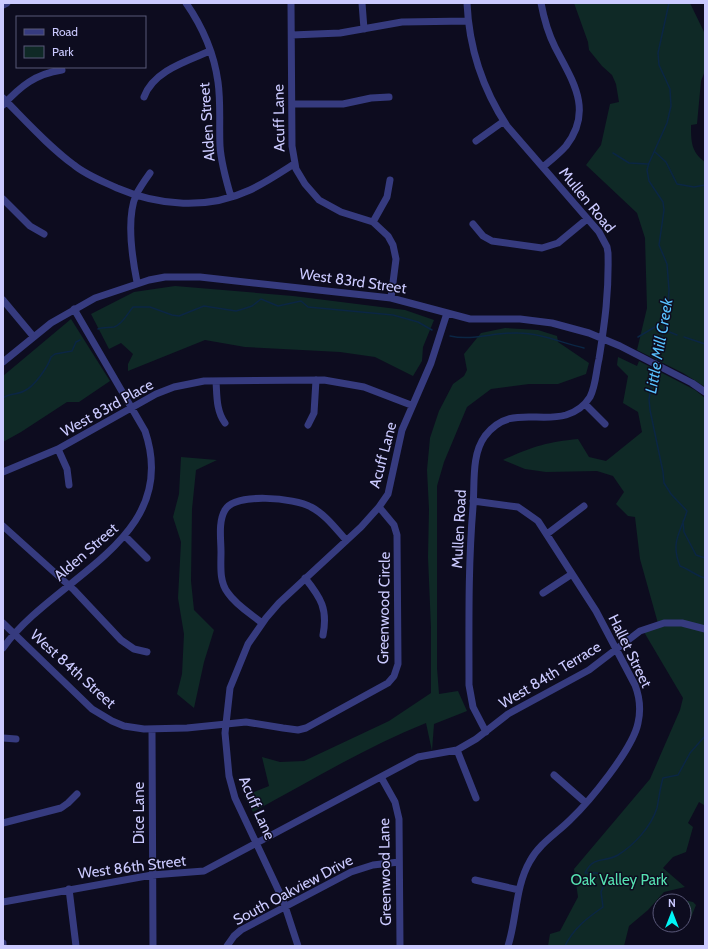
<svg xmlns="http://www.w3.org/2000/svg" width="708" height="949" font-family="Cabin,sans-serif">
<style>
.green{fill:#0f2926}
.lines{fill:none;stroke-linecap:round;stroke-linejoin:round}
.stream{stroke:#0b2644;stroke-width:1.5}
.minor{stroke:#363b7f;stroke-width:7}
.labels{text-anchor:middle;dominant-baseline:central;stroke-width:3;stroke-linejoin:round;paint-order:stroke}
.street-label{font-size:15px;fill:#cbcaff;stroke:#0d0c1f}
.park-label{font-size:15px;fill:#55e0b0;stroke:#0d0c1f}
.water-label{font-size:16px;font-style:italic;fill:#58c2ff;stroke:#0d0c1f}
</style>
<rect width="100%" height="100%" fill="#0d0c1f"/>
<path class="green" d="M 574,3 L 690,3 L 705,34 L 705,71 L 701,81 L 697,124 L 691,125 C 691,141 691,152 705,162 L 705,387 L 683,373 L 637,350 L 647,308 L 645,238 L 637,213 L 586,165 L 601,145 L 610,104 L 619,102 L 616,84 L 612,75 L 602,66 L 589,50 L 588,42 Z
M 175,286 L 293,296 L 405,310 L 434,320 L 423,347 L 422,361 L 413,376 L 375,357 L 340,352 L 245,347 L 205,340 L 128,371 L 128,364 L 133,354 L 121,343 L 109,349 L 91,314 L 134,292 Z
M 71,319 L 110,381 L 79,402 L 67,402 L 21,432 L 3,442 L 3,376 Z
M 505,328 L 538,330 L 557,336 L 558,342 L 589,363 L 586,374 L 558,384 L 529,384 L 491,389 L 467,407 L 444,462 L 437,486 L 437,668 L 439,694 L 458,691 L 467,711 L 434,724 L 432,751 L 426,723 C 366,747 310,781 253,812 L 244,796 L 269,786 L 262,757 L 280,762 L 304,761 L 389,721 L 431,693 L 431,628 L 428,557 L 429,509 L 427,470 L 430,438 L 439,411 L 453,384 L 464,376 L 467,370 L 464,354 L 481,333 Z
M 618,357 L 637,366 L 639,361 L 695,390 L 705,398 L 705,802 L 704,805 L 699,802 L 688,823 L 693,827 L 686,852 L 673,857 L 663,868 L 685,887 L 664,892 L 648,910 L 629,926 L 624,946 L 548,946 L 550,934 L 560,931 L 578,897 L 574,869 L 650,779 L 680,710 L 683,698 L 644,632 L 659,627 L 640,559 L 635,517 L 628,516 L 616,504 L 624,492 L 613,476 L 597,471 L 546,472 L 525,469 L 503,460 C 531,447 547,442 578,439 L 589,457 L 606,461 L 642,432 L 638,412 L 623,403 L 628,376 L 617,365 Z
M 181,457 L 217,460 L 196,470 L 192,509 L 191,581 L 194,610 L 214,630 L 204,662 L 194,708 L 177,694 L 182,674 L 184,634 L 178,598 L 181,542 L 173,517 L 179,494 Z
M 674,898 L 693,902 L 696,905 L 690,920 L 684,922 L 684,901 L 672,901 Z"/>
<g class="lines">
<path class="stream" d="M 655,152 L 666,162 L 677,184 L 694,187 L 705,185
M 613,153 L 629,163 L 648,164
M 664,327 L 667,331 L 677,335
M 98,329 C 103,327 109,328 114,327 C 122,325 128,313 133,307 L 150,307 L 172,315 L 179,316 L 204,306 L 236,311 L 243,309 L 252,306 L 261,299 L 278,306 L 301,301 L 308,307 L 393,315 L 418,322 L 432,330
M 450,336 C 473,341 495,332 518,333 C 540,333 562,343 584,348
M 638,337 L 665,321
M 684,337 L 705,344
M 656,362 L 667,317 L 669,290 L 667,264 L 659,245 L 664,210 L 663,202 L 649,181 L 647,170 L 649,163 L 667,123 L 671,106 L 670,89 L 659,65 L 658,53 L 669,3
M 655,367 L 649,399 L 650,410 L 663,472 L 664,483 L 671,494 L 687,511 C 681,532 670,541 680,566 C 689,569 696,576 705,578
M 3,398 C 9,393 17,395 24,391 C 34,387 48,367 51,357 L 55,354 L 72,351 L 76,342 L 80,340
M 683,521 L 684,532 L 696,555 L 705,558
M 565,946 C 573,929 587,918 603,907 L 601,892 L 604,884 L 602,876 L 597,873 L 585,873 C 594,855 604,863 618,855 C 634,845 651,827 657,808 C 659,798 660,788 663,778 L 678,775 L 690,753 L 705,736"/>
<path class="minor" d="M 186,3 C 202,26 214,53 218,82 C 221,103 219,124 220,146 C 221,163 226,180 231,197
M 291,3 L 292,146 L 296,169 L 305,184 L 319,200 L 341,212 L 373,222 L 388,236 L 393,245 L 396,259 L 391,298
M 362,3 L 364,29
M 467,3 C 469,48 482,88 507,126 L 599,232 L 607,247 L 608,253 C 609,292 605,321 599,359 C 596,371 596,385 590,397 C 585,405 576,412 566,415 C 537,423 509,405 485,436 C 471,455 475,484 473,507 C 468,566 469,625 469,685 L 473,707 L 486,732
M 541,3 C 544,19 548,33 555,47 C 572,80 594,110 566,146 C 559,154 551,160 543,167
M 3,5 L 7,3
M 292,35 L 340,33 L 402,22 L 468,21
M 144,97 C 153,71 187,61 210,51
M 3,98 C 26,121 48,146 74,165 C 86,175 102,181 117,188 C 159,206 207,210 250,190 C 265,183 280,173 294,164
M 292,104 L 343,104 L 371,98 L 389,97
M 3,105 C 21,86 35,74 62,70
M 476,141 L 504,121
M 3,199 L 30,226 L 44,234
M 373,222 L 387,197 L 390,180
M 473,224 L 483,236 L 492,241 L 542,248 L 558,243 L 587,219
M 137,282 C 132,257 126,219 136,195 C 140,187 145,180 150,173
M 3,300 L 33,336
M 3,362 L 51,323 L 95,298 L 149,280 L 165,277 L 200,277 L 391,298 L 470,319 L 520,319 L 552,323 L 589,333 L 620,346 L 692,383 L 705,392
M 216,381 C 217,395 216,411 225,423
M 585,404 L 605,424
M 308,425 L 314,413 L 316,380
M 58,449 L 67,469 L 69,485
M 3,472 L 58,449 L 156,394 L 174,387 L 204,381 L 324,380 L 364,387 L 411,405
M 473,501 L 518,507 L 538,521 L 596,611 L 635,685 C 640,698 641,710 638,723 C 633,749 589,802 570,820 C 557,833 539,844 530,861 C 515,887 517,918 508,946
M 3,526 L 74,590 L 121,640 L 134,649 L 147,652
M 547,534 L 584,506
M 125,536 L 147,558
M 305,578 C 321,598 328,609 323,635
M 543,593 L 572,574
M 3,623 L 92,709 L 112,721 L 124,726 L 144,729 L 187,728 L 246,722 L 283,728 L 298,730 L 306,728 L 388,683 L 394,676 L 398,664 L 397,535 L 394,525 L 379,507
M 262,623 C 251,614 236,605 228,593 C 219,582 221,565 221,552 C 221,539 218,522 225,510 C 235,492 295,498 311,507 C 325,514 336,529 346,540
M 3,648 C 54,576 182,540 145,431 L 74,309
M 152,729 L 153,946
M 3,738 L 16,739
M 457,750 L 476,798
M 554,775 L 586,803
M 381,777 L 395,802 L 399,819 L 400,946
M 3,823 L 61,808 L 68,803 L 77,794
M 475,880 L 519,890
M 69,889 L 76,946
M 3,902 L 152,875 L 204,871 L 418,757 L 457,750 L 476,739 L 508,714 L 589,670 L 640,631 L 664,623 L 682,623 L 705,629
M 3,943 L 3,946
M 227,946 L 234,936 L 241,930 L 351,872 L 373,865 L 399,862
M 298,946 L 283,900 L 235,798 L 229,776 L 225,733 L 230,688 L 248,644 L 266,618 L 279,603 L 361,527 L 379,507 L 388,494 L 402,430 L 431,363 L 447,313"/>
</g>
<g class="labels">
<g class="street-label">
<text transform="translate(279 118) rotate(-91)">Acuff Lane</text>
<text transform="translate(207 122) rotate(-94)">Alden Street</text>
<text transform="translate(587 200) rotate(51)">Mullen Road</text>
<text transform="translate(353 281) rotate(8)">West 83rd Street</text>
<text transform="translate(107 408) rotate(-29)">West 83rd Place</text>
<text transform="translate(383 455) rotate(-75)">Acuff Lane</text>
<text transform="translate(459 529) rotate(-87)">Mullen Road</text>
<text transform="translate(86 552) rotate(-41)">Alden Street</text>
<text transform="translate(384 608) rotate(-89)">Greenwood Circle</text>
<text transform="translate(630 651) rotate(64)">Hallet Street</text>
<text transform="translate(73 669) rotate(42)">West 84th Street</text>
<text transform="translate(550 675) rotate(-31)">West 84th Terrace</text>
<text transform="translate(257 808) rotate(66)">Acuff Lane</text>
<text transform="translate(139 813) rotate(-90)">Dice Lane</text>
<text transform="translate(132 867) rotate(-7)">West 86th Street</text>
<text transform="translate(385 872) rotate(-91)">Greenwood Lane</text>
<text transform="translate(293 890) rotate(-28)">South Oakview Drive</text>
</g>
<g class="park-label">
<text x="619" y="880">Oak Valley Park</text>
</g>
<g class="water-label">
<text transform="translate(659 346) rotate(-80)">Little Mill Creek</text>
</g>
</g>
<rect width="708" height="949" fill="none" stroke="#cbcaff" stroke-width="8"/>
<rect x="16" y="16" width="130" height="52" fill="#0d0c1f" stroke="#595879"/>
<rect x="24" y="29" width="20" height="6" fill="#363b7f" stroke="#595879"/>
<text x="52" y="36" font-size="12" fill="#cbcaff">Road</text>
<rect x="24" y="46" width="20" height="12" fill="#0f2926" stroke="#595879"/>
<text x="52" y="56" font-size="12" fill="#cbcaff">Park</text>
<g transform="translate(672 913)"><circle r="19" fill="#0d0c1f" stroke="#595879"/>
<path d="M0-3L7 15L0 10L-7 15Z" fill="#00f5f5"/>
<text y="-6" font-size="11" font-weight="bold" text-anchor="middle" fill="#cbcaff">N</text>
</g>
</svg>
